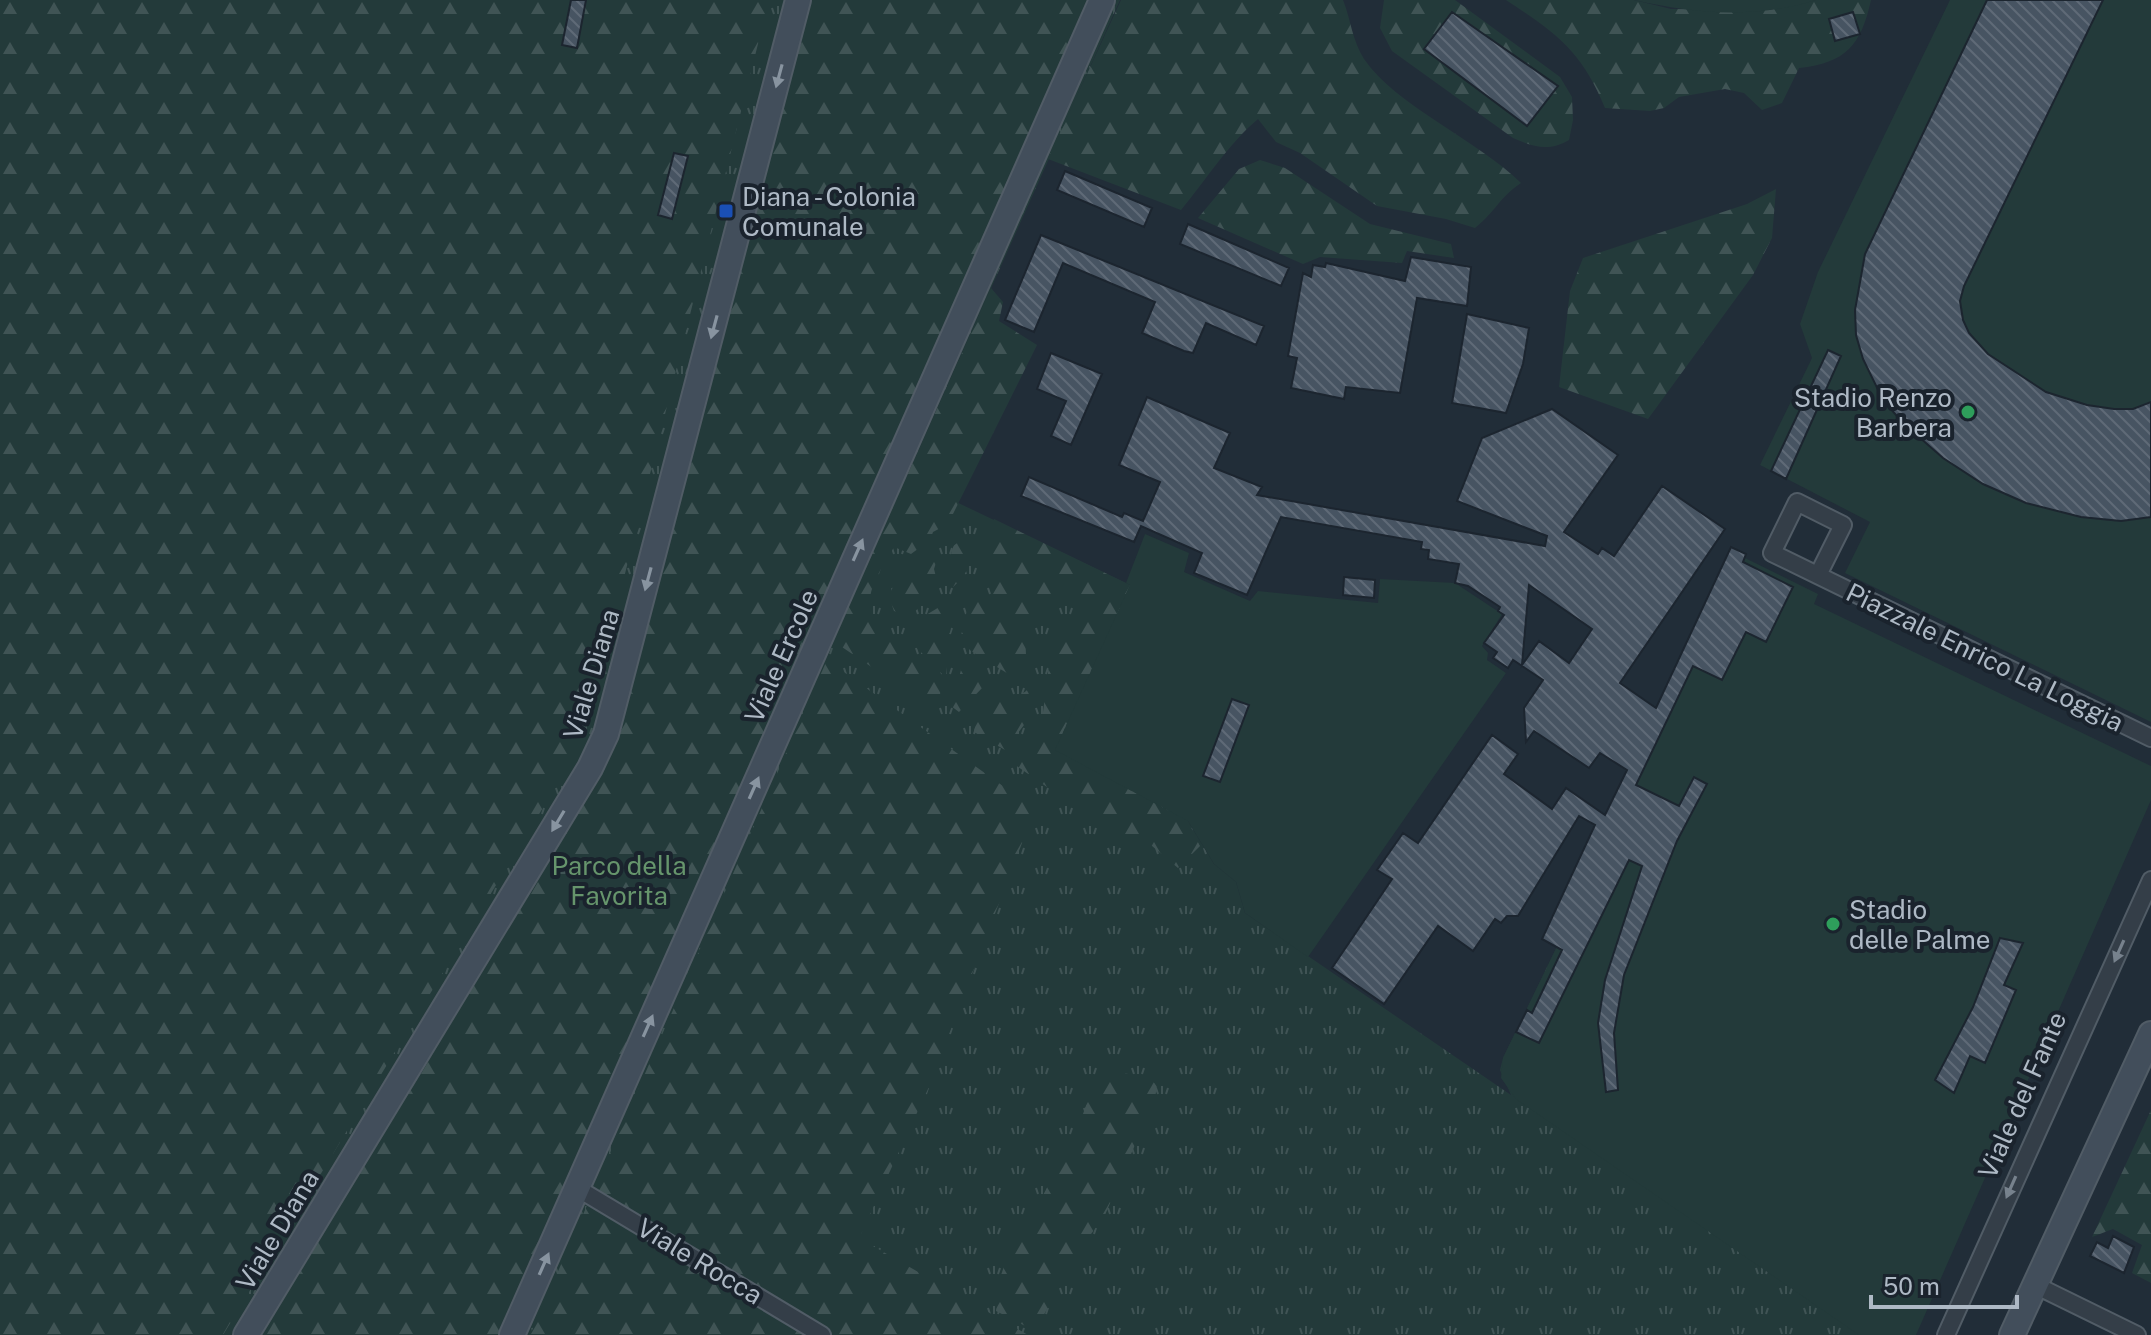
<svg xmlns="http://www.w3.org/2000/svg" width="2151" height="1335" font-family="'Public Sans',sans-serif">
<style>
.grass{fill:url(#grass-tufts)}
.forest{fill:url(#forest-firs)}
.garden{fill:#233a3a}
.building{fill:url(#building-back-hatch);stroke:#1c252f;stroke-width:2;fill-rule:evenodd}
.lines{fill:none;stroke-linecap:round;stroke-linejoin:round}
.street-casing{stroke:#515c66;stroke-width:20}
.secondary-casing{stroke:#515c66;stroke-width:28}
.street{stroke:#343e48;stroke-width:16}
.secondary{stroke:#424e5b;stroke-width:24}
.oneway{fill:#8894a0}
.oneway2{fill:#77828d}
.transit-dot{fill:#1a4fb4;stroke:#1a232d;stroke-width:3}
.leisure-dot{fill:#2e9e5b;stroke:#1a232d;stroke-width:3}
.labels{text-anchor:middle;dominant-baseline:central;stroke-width:8;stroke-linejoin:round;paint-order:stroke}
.poi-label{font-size:26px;fill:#aeb9c5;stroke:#1a232d;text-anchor:start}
.street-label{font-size:26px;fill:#aeb9c5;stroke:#1a232d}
.park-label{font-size:26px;fill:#66956c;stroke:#1a232d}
</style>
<defs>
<pattern id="grass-tufts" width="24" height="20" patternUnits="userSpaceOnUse" patternTransform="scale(2)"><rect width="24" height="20" fill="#233a3a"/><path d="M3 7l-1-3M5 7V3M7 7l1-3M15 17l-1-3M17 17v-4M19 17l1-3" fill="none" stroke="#405455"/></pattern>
<pattern id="forest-firs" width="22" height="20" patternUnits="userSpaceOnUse" patternTransform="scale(2)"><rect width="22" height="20" fill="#233a3a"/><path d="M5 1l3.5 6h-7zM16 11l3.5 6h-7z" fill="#405455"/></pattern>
<pattern id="building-back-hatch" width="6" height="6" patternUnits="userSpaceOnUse" patternTransform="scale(2)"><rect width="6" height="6" fill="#475462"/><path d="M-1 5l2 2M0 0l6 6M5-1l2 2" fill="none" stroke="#5f6a77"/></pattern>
</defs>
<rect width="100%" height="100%" fill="#212d38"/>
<path class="grass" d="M 0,0 L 1120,0 L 906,478 L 1130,585 L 1188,821 L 1214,864 L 1236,882 L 1245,913 L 1511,1095 L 1500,1070 L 1503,1058 L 1693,666 L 1894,1335 L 0,1335 Z"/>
<path class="forest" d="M 0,0 L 769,0 L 588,721 L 561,778 L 223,1335 L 0,1335 Z
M 809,0 L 1092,0 L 500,1335 L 259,1335 L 604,765 Z
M 1121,0 L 1343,0 C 1351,20 1352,40 1364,59 C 1395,105 1479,141 1521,183 C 1499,198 1495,212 1475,228 L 1446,219 L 1377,206 L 1300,153 L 1276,142 L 1258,119 C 1229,143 1206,180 1181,210 L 1048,159 Z
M 1384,0 L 1455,0 L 1560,77 L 1572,97 L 1573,120 L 1569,140 C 1548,152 1534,147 1513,138 L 1392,51 L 1380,28 Z
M 1506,0 L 1634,0 L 1671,9 L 1769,10 L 1816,0 L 1871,0 C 1861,45 1846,63 1799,68 L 1782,103 L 1762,110 L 1744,93 L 1725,89 L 1679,97 L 1664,108 L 1650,111 L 1605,108 C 1582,51 1556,33 1506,0 Z
M 1260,160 L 1285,168 L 1370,224 L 1451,244 L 1454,258 L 1407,251 L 1402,263 L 1320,257 L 1303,264 L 1198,218 L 1239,169 Z
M 1776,189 L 1772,238 L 1753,275 L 1648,419 L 1559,387 L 1570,291 L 1583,258 L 1747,204 Z
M 991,288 L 1003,302 L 999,321 L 1037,345 L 948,524 L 933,532 L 930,540 L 911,554 L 894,547 C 880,573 855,601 882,628 C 888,634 898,636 902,642 C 918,663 917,666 940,682 L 942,689 L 934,709 L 833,641 Z
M 994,519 L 1130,585 L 1055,750 L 1188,821 L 1200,846 L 1178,868 L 1145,840 L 1129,844 L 1014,764 L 1031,747 L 1041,728 L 1050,657 L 1079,604 L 1081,588 L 1066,577 L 1048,607 L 1025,633 L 1026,655 L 1010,675 L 971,651 L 960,640 L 968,606 L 992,595 L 992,582 L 981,562 Z
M 970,534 C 975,555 970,573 953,587 L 947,571 L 953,546 Z
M 939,553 L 934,569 L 939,589 L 910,616 L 894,611 C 880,576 917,569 939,553 Z
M 941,606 L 948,606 L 952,613 L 946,678 L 916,647 L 926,615 Z
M 957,652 L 983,676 L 983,687 L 959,712 L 951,706 L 961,670 Z
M 827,660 L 1035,809 L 928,1089 L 859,1238 L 1028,1335 L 530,1335 Z
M 1030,686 L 1024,725 L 1005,750 L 974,732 L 978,708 C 997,694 1019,704 1030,686 Z
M 1106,1069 C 1124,1078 1144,1069 1157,1086 L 1155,1098 L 1105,1215 L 1080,1249 L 1035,1331 L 996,1311 L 999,1281 L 1012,1243 L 1042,1197 L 1048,1186 L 1048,1173 L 1063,1148 L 1075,1138 L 1087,1102 Z
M 2151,1110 L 2151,1283 L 2132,1273 L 2142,1245 L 2113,1229 L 2092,1237 Z"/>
<path class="garden" d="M 1634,0 L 1816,0 C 1756,19 1695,14 1634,0 Z
M 1950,0 L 2151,0 L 2151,722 L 1845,573 L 1870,522 L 1760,465 L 1812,358 L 1800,324 L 1818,272 Z
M 1145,534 L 1189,553 L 1184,572 L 1250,601 L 1258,591 L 1378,603 L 1380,579 L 1455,583 L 1502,614 L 1482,646 L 1488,653 L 1487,660 L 1506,673 L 1308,957 L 1245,913 L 1236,882 L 1214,864 L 1188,821 L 1055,750 L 1130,585 L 1126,583 Z
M 1745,558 L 1818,594 L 1814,604 L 2151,766 L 2151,800 L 1916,1335 L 1859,1335 L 1516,1099 L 1501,1078 L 1503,1058 Z"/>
<path class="building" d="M 571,0 L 586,0 L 577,48 L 562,45 Z
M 1987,0 L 2103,0 L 1964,286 L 1960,301 L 1963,320 L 1969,333 L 1988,354 L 2046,392 L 2087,405 L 2114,409 L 2133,409 L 2151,402 L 2151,517 L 2121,521 L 2081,517 L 2026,503 L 1983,484 L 1943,458 L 1902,422 L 1883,400 L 1863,359 L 1856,335 L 1855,310 L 1865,254 Z
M 1452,12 L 1558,86 L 1527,126 L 1424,49 Z
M 1853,12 L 1860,34 L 1835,41 L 1829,19 Z
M 674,153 L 688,156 L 672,219 L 658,215 Z
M 1065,171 L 1152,208 L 1144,227 L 1057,190 Z
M 1188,224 L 1289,268 L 1281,286 L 1180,244 Z
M 1041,235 L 1264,326 L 1256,345 L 1206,323 L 1193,353 L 1184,351 L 1142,333 L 1155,302 L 1063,263 L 1034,332 L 1005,320 Z
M 1411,257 L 1471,267 L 1467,306 L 1417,298 L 1400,393 L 1346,387 L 1344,399 L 1291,388 L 1297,358 L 1288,356 L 1303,273 L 1311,277 L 1313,265 L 1325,267 L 1326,263 L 1405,281 Z
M 1467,314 L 1529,328 L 1523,364 L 1506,413 L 1452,403 Z
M 1828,350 L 1841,356 L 1786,479 L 1771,471 Z
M 1051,353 L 1102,374 L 1071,445 L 1051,436 L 1066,401 L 1037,389 Z
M 1147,397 L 1230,433 L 1214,468 L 1262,487 L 1257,495 L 1545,546 L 1547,536 L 1457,501 L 1482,438 L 1552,409 L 1618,455 L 1564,532 L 1598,554 L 1602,548 L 1614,556 L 1662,486 L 1725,529 L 1620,683 L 1656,708 L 1731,547 L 1746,554 L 1743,562 L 1793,587 L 1766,642 L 1746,632 L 1722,680 L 1693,666 L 1636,785 L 1679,806 L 1694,777 L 1707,784 L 1677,841 L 1624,975 L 1614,1033 L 1618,1090 L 1606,1092 L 1598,1023 L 1605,980 L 1642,866 L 1629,860 L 1539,1043 L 1516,1032 L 1527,1010 L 1532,1013 L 1562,950 L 1542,939 L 1595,825 L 1579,816 L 1518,916 L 1507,916 L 1501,923 L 1495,919 L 1473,951 L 1438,926 L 1384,1004 L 1332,968 L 1392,879 L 1377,870 L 1384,860 L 1403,833 L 1418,843 L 1492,735 L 1518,754 L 1504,774 L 1552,809 L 1566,788 L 1605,815 L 1627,770 L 1600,753 L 1589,768 L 1534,731 L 1526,742 L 1524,708 L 1543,680 L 1513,660 L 1508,668 L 1493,658 L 1497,652 L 1484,643 L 1504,615 L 1498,611 L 1500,607 L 1468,586 L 1455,583 L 1459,564 L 1428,559 L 1429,550 L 1421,549 L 1422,542 L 1281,517 L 1247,595 L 1194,573 L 1202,553 L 1141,526 L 1134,542 L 1021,496 L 1029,477 L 1122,517 L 1124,513 L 1143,521 L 1160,482 L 1119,465 ZM 1529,585 L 1592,629 L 1569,663 L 1539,641 L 1522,665 Z
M 1344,577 L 1375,580 L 1374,598 L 1343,595 Z
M 1232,699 L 1249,705 L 1220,782 L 1203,776 Z
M 2000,938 L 2023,943 L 2004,985 L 2016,990 L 1985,1063 L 1970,1056 L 1954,1093 L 1935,1080 L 1973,1007 Z
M 2113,1236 L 2134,1247 L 2124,1273 L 2090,1256 L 2097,1242 L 2108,1248 Z"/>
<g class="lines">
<g class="street-casing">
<path id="street" d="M 1818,575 L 1843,525 L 1797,502 L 1772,553 L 2151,738
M 577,1188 L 822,1335
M 2035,1285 L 2137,1335
M 1946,1335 L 2151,880"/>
</g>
<g class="secondary-casing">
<path id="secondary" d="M 246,1335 L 590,768 L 606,734 L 798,0
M 512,1335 L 1102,0
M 2012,1335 L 2151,1034"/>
</g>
<use href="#street" class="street"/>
<use href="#secondary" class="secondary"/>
</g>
<defs><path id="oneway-solid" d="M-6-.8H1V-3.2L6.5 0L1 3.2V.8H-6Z" transform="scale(2)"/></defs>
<g class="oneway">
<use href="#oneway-solid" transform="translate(779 76) rotate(105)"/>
<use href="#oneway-solid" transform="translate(714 327) rotate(105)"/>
<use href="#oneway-solid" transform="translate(858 550) rotate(-66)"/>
<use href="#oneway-solid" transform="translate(648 579) rotate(105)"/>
<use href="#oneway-solid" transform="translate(754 788) rotate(-66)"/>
<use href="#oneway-solid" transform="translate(558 821) rotate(121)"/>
<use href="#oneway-solid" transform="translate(648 1026) rotate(-66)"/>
<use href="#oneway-solid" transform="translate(544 1264) rotate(-66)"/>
</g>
<g class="oneway2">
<use href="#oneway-solid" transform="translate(2119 951) rotate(114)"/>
<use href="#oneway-solid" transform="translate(2011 1187) rotate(114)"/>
</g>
<rect class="transit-dot" x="718" y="203" width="16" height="16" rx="4"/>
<g class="leisure-dot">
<circle cx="1968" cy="412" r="8"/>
<circle cx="1833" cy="924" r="8"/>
</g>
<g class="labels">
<g class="poi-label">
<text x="742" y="196">Diana - Colonia<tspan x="742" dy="30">Comunale</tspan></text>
<text x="1952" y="397" text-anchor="end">Stadio Renzo<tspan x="1952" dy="30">Barbera</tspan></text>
<text x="1849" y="909">Stadio<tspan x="1849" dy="30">delle Palme</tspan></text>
</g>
<g class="street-label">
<text transform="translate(781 656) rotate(-66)">Viale Ercole</text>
<text transform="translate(1985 657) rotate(26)">Piazzale Enrico La Loggia</text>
<text transform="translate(591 674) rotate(-73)">Viale Diana</text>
<text transform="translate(2022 1095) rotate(-66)">Viale del Fante</text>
<text transform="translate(277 1230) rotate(-59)">Viale Diana</text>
<text transform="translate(700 1261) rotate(31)">Viale Rocca</text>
</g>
<g class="park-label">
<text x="619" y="865">Parco della<tspan x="619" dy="30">Favorita</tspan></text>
</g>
</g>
<path d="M1871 1295v12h146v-12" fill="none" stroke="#aeb9c5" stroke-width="4"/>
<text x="1883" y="1295" font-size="24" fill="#aeb9c5" stroke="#1a232d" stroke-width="6" paint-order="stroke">50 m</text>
</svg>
